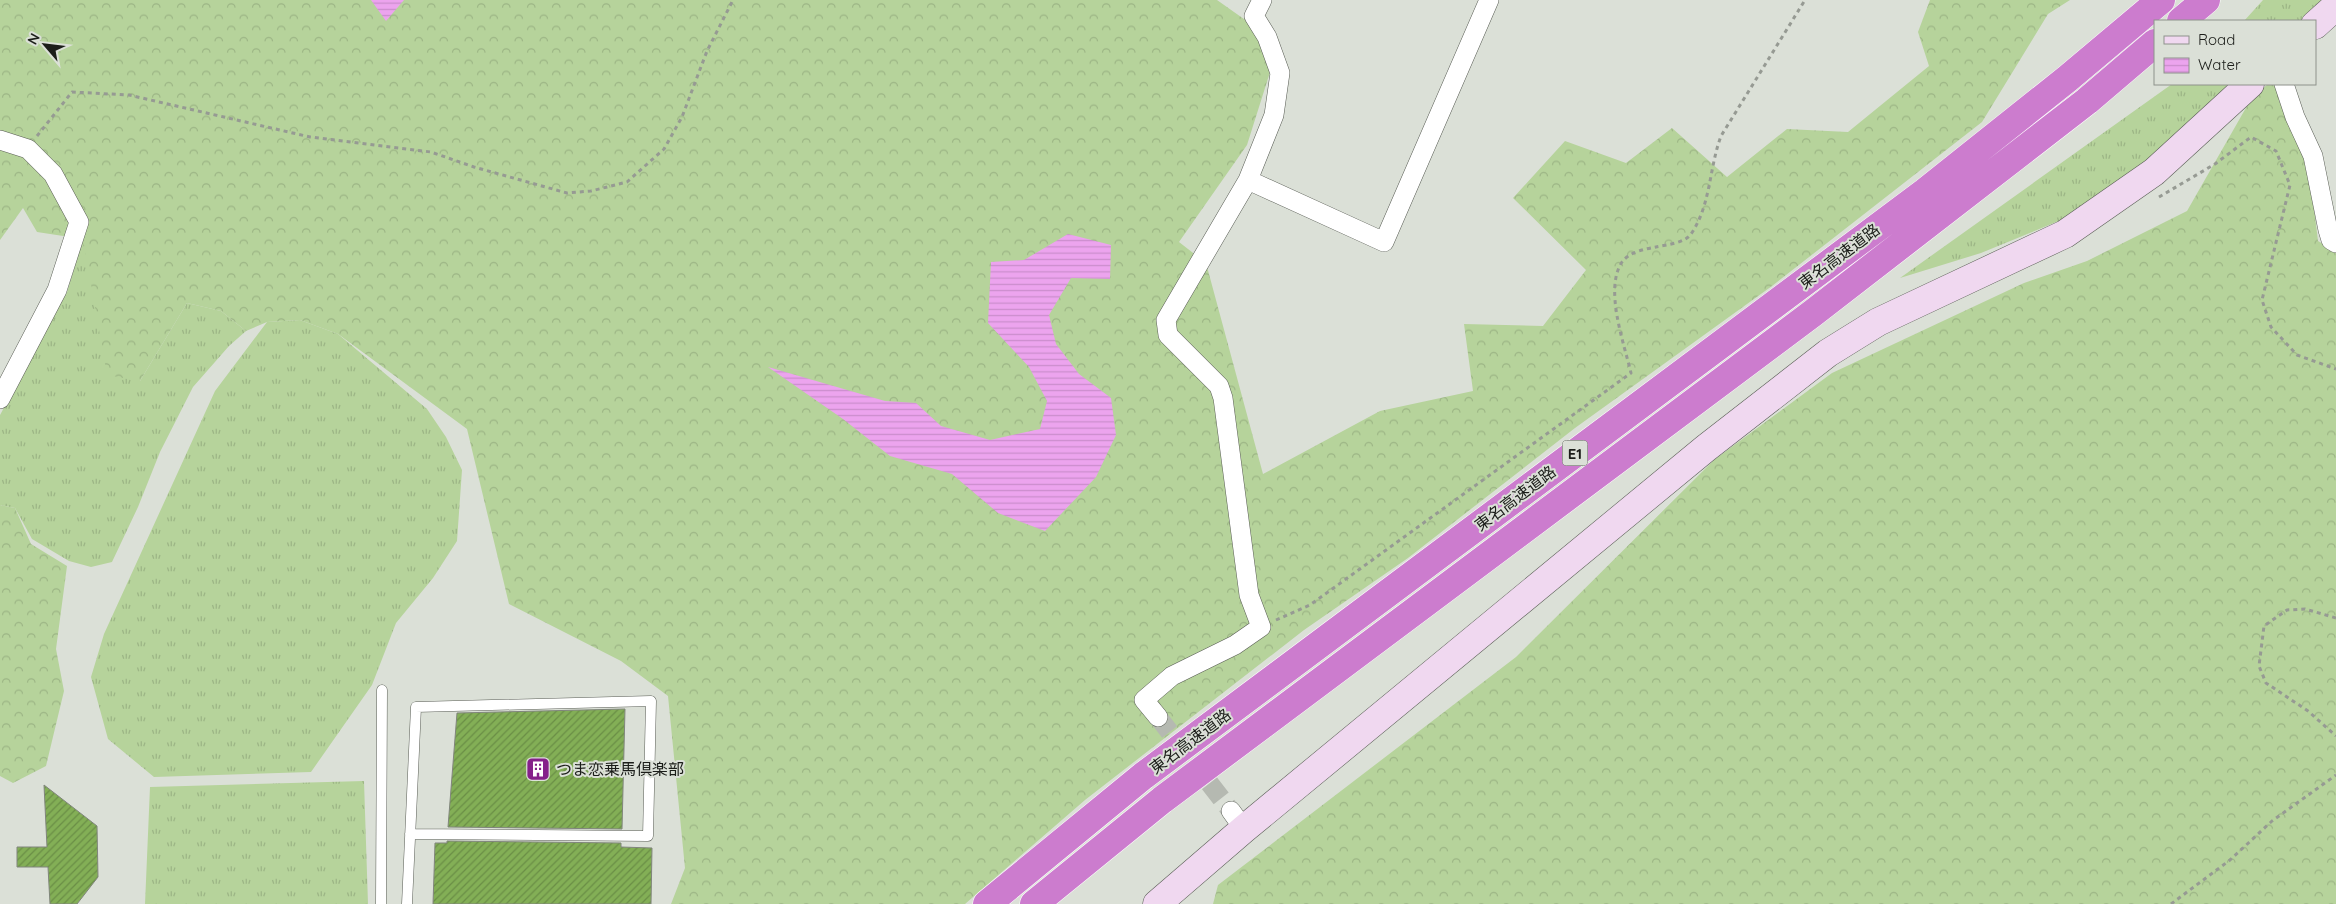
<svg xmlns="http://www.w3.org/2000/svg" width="2336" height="904" font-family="Quicksand,'Noto Sans JP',sans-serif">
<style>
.grass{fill:url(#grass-tufts)}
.forest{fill:url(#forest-crowns)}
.water{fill:url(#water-rules)}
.building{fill:url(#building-hatch);stroke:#80857c}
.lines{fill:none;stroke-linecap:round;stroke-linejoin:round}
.street-tunnel{stroke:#b5b9b1;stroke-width:19;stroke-dasharray:19 9;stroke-linecap:butt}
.lane-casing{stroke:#595d55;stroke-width:11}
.street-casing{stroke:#595d55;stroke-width:20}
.secondary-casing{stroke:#595d55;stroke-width:29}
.highway-casing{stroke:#fff;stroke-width:29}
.path{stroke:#969a93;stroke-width:3;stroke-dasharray:4 4;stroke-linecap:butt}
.lane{stroke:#fff;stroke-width:10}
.street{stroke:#fff;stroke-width:19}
.secondary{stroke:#f0d8f0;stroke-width:28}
.highway{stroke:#cc7cce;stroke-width:28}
.labels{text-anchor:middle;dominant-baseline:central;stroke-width:4;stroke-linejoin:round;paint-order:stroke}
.shield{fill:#dbe0d7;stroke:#555852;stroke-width:1}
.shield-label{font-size:15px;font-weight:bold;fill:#1b1d19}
.street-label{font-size:16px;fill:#1b1d19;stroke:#dbe0d7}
.poi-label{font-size:16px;fill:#1b1d19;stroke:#dbe0d7;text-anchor:start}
</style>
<defs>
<pattern id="grass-tufts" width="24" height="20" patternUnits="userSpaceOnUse" patternTransform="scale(1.25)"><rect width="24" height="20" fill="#b6d39b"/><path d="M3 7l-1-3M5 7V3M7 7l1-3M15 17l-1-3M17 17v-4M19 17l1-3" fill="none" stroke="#9cb585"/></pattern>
<pattern id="forest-crowns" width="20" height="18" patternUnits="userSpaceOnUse" patternTransform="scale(1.25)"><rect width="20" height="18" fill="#b6d39b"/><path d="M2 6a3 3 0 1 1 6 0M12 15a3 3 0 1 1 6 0" fill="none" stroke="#9cb585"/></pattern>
<pattern id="water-rules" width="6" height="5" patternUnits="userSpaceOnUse" patternTransform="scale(1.25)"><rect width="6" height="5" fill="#eca4ee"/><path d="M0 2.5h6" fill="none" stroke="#ca8dcc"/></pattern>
<pattern id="building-hatch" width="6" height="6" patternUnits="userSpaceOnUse" patternTransform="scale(1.25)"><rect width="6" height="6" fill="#83af56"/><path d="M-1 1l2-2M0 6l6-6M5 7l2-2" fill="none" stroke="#6a8e46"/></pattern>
</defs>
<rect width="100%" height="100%" fill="#dbe0d7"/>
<path class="grass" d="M 2263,0 L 2334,0 L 2309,21 L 2244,21 Z
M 2172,84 L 2237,84 L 2138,170 L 2061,220 L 1981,253 L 1900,278 Z
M 83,239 L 140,381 L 187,303 L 221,311 L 246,331 L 229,346 L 193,387 L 160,452 L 138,507 L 112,562 L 91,567 L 69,561 L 32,539 L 15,508 L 0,505 L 0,415 L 67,292 Z
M 300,320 L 338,334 L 427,409 L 446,437 L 462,470 L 457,541 L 433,578 L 396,623 L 372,685 L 311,772 L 154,777 L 108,739 L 91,677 L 104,634 L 215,391 L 267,322 Z
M 364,781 L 368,904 L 145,904 L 150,787 Z"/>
<path class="forest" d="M 0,0 L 1217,0 L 1251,24 L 1271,69 L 1247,145 L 1179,242 L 1206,263 L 1263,474 L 1380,411 L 1473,391 L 1464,324 L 1543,326 L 1586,270 L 1513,198 L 1565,141 L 1626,163 L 1672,128 L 1727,177 L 1787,129 L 1848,132 L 1929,66 L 1918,32 L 1930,0 L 2070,0 L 2048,14 L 1982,122 L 1772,286 L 1575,428 L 1408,558 L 1304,630 L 1085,800 L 965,904 L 671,904 L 685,868 L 668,696 L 621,661 L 509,604 L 467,429 L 338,334 L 300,320 L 267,322 L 246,331 L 221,311 L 187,303 L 140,381 L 107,375 L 83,239 L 37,232 L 23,208 L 0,240 Z
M 2268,84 L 2280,84 L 2279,101 L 2309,168 L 2318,241 L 2336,252 L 2336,904 L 1213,904 L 1218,885 L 1516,657 L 1714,460 L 1832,373 L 2024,283 L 2087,261 L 2187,211 L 2251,99 Z
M 0,505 L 15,508 L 31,544 L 67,566 L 56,649 L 64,691 L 46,766 L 13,783 L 0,776 Z"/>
<path class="water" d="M 371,0 L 404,0 L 386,21 Z
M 1068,234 L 1111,245 L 1110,279 L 1071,278 L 1049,315 L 1056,344 L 1079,374 L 1111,398 L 1116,435 L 1096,477 L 1045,531 L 998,513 L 952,474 L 890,456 L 843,419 L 768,367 L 885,401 L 916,403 L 941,426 L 990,440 L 1040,429 L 1047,401 L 1029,367 L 988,323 L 991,262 L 1024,260 Z"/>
<path class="building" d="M 625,709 L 622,829 L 448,827 L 457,713 Z
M 44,785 L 97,826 L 98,877 L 77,904 L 50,904 L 48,867 L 17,867 L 17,847 L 47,847 Z
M 447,841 L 621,843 L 621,847 L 652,848 L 651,904 L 433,904 L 435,843 L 447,843 Z"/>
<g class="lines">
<path class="street-tunnel" d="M 1158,717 L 1231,811"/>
<g class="lane-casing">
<path id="lane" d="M 381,904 L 382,690
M 407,904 L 416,707 L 651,701 L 648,836 L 410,834"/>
</g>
<g class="street-casing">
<path id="street" d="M 2284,84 L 2295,117 L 2313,156 L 2328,230 L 2331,240 L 2336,243
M 0,140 L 28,149 L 53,174 L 79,222 L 57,290 L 0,399
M 1248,180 L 1384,242 L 1489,0
M 1158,717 L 1144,700 L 1172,676 L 1235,645 L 1261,627 L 1249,595 L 1223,398 L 1219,386 L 1168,335 L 1166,320 L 1248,180 L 1274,115 L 1280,73 L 1267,37 L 1254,16 L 1262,0
M 1231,811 L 1244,829"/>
</g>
<g class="secondary-casing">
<path id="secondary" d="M 2315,25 L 2336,6
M 1157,904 L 1244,829 L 1706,448 L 1828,353 L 1878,322 L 2065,234 L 2154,172 L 2250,84"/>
</g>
<g class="highway-casing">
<path id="highway" d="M 2181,21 L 2206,0
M 987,904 L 1143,776 L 1925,192 L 2067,79 L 2161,0
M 1034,904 L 1162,800 L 1813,313 L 2087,101 L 2155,43"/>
</g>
<path class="path" d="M 37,136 L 72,92 L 129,95 L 310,137 L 431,152 L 474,167 L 567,193 L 591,191 L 627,182 L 664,149 L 682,117 L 707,51 L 733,0
M 2159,197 L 2215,164 L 2251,137 L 2276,151 L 2290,185 L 2262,300 L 2271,327 L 2297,355 L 2336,369
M 2336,618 L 2305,609 L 2287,610 L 2264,626 L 2259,666 L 2266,683 L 2308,711 L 2336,736
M 1276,620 L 1310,605 L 1631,373 C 1624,343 1604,289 1622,262 C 1629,252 1645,249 1656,247 C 1666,245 1685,243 1691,234 C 1711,205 1709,168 1721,136 L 1805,0
M 2171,904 L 2230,860 L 2272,821 L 2336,775"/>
<use href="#lane" class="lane"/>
<use href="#street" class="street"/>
<use href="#secondary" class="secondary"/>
<use href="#highway" class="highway"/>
</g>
<defs>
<g id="building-square" transform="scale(1.25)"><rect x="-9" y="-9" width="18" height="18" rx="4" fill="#85218a" stroke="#dbe0d7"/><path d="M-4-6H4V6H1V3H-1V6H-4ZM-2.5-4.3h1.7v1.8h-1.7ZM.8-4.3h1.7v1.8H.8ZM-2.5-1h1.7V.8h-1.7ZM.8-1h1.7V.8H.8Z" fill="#fff"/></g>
</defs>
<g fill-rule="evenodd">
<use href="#building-square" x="538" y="769"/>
</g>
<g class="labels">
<rect class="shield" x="1562.5" y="440.5" width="25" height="25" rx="4"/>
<g class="shield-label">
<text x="1575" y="453">E1</text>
</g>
<g class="street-label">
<text transform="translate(1839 256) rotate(-37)">東名高速道路</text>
<text transform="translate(1515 498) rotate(-37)">東名高速道路</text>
<text transform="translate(1190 741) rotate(-37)">東名高速道路</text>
</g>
<g class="poi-label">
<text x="556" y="769">つま恋乗馬倶楽部</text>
</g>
</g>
<rect x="2154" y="20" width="162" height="65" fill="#dbe0d7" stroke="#8e928b"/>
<rect x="2164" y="36" width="25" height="8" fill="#f0d8f0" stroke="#8e928b"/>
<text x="2198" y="45" font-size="15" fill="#1b1d19">Road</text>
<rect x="2164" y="58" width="25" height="15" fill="url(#water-rules)" stroke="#8e928b"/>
<text x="2198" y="70" font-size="15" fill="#1b1d19">Water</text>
<g transform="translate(45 45) rotate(298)" stroke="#dbe0d7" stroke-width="4" paint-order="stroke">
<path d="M0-4L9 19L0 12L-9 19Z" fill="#1b1d19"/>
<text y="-8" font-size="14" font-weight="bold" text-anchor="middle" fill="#1b1d19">N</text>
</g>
</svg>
